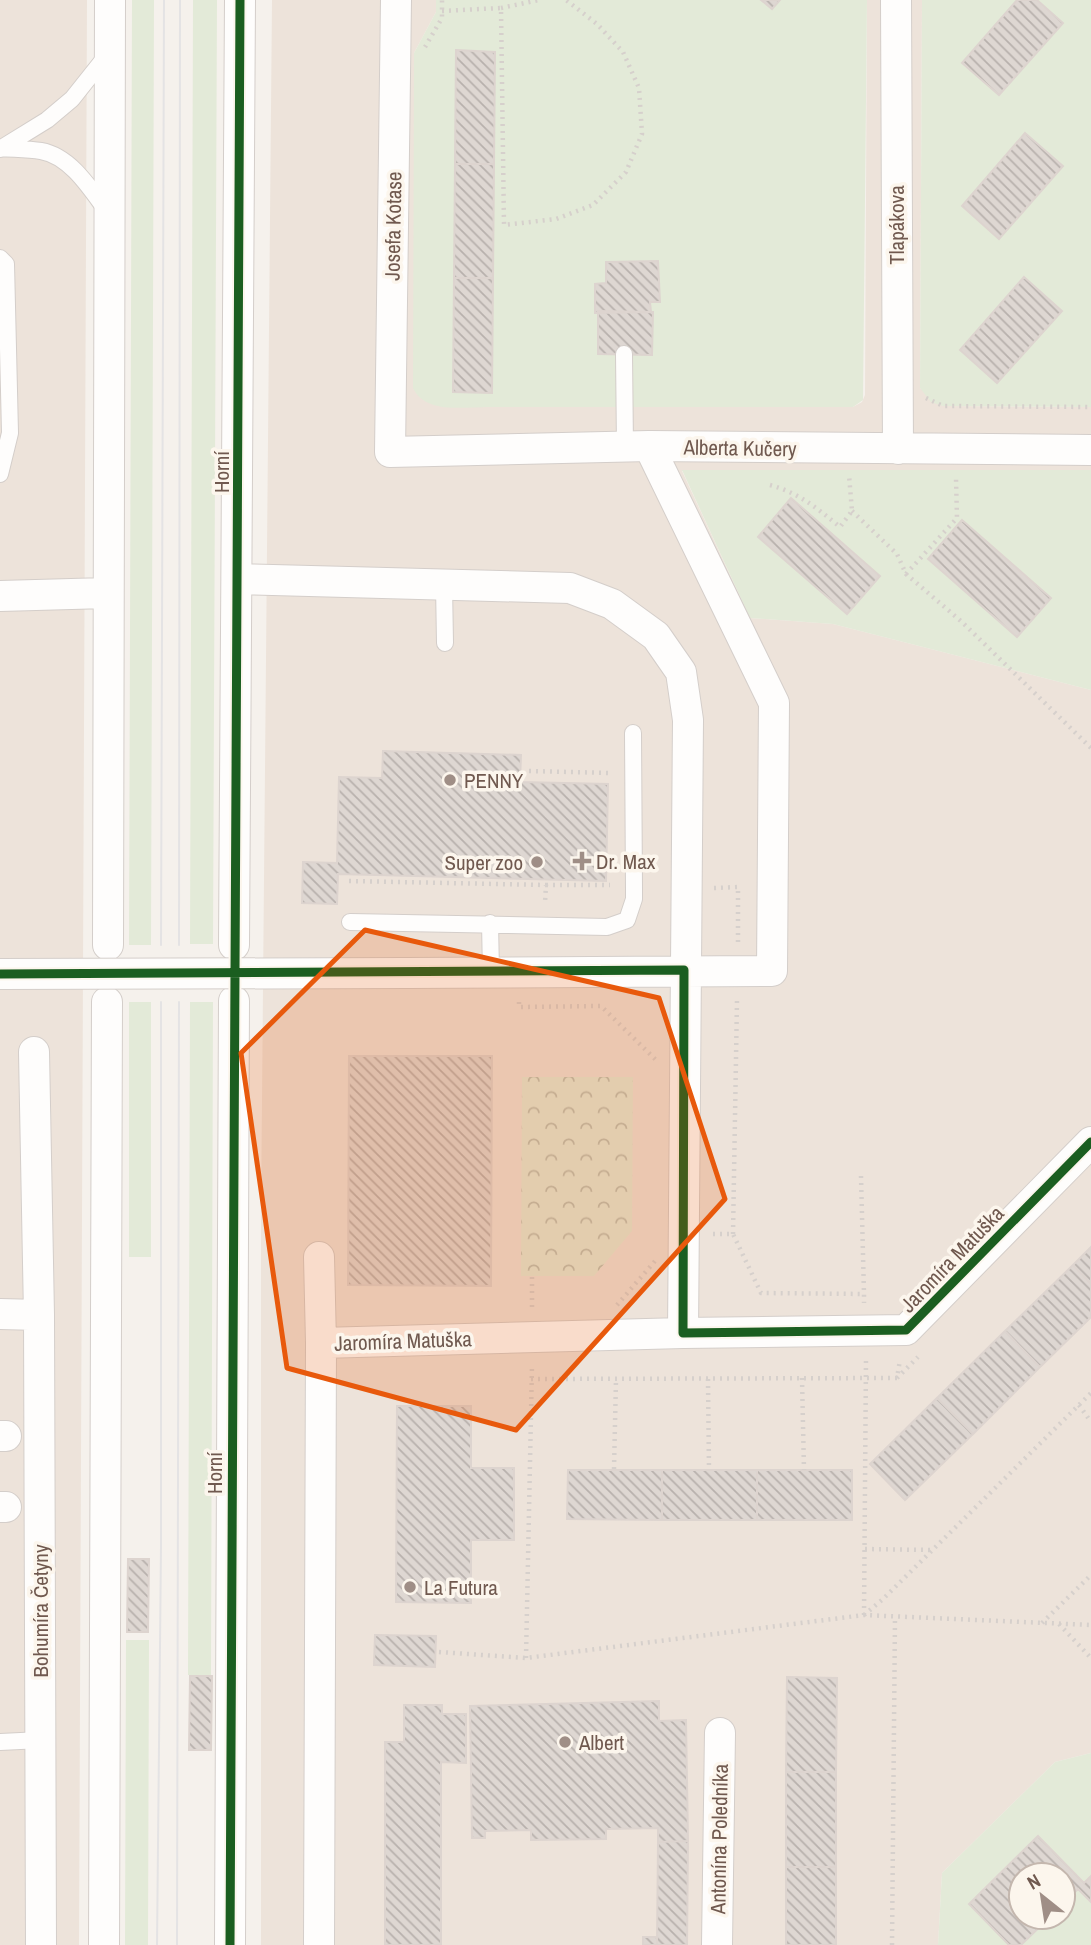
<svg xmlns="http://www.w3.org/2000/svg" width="1091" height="1945" font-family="'Archivo Narrow',sans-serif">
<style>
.residential{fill:#ede3da}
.green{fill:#e3ead8;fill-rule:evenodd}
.park{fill:url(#park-crowns)}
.building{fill:url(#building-back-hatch);stroke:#ddd4cf;stroke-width:2}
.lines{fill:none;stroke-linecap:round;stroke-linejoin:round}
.service-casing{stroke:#d4ceca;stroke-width:18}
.minor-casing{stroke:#d4ceca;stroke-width:32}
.path{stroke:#d6d0cc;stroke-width:4.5;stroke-dasharray:2 5;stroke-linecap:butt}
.service{stroke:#fefdfc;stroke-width:16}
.minor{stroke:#fefdfc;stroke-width:30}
.tram{stroke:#e4e3e4;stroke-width:2}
.minor-bridge-casing{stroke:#d4ceca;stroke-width:32;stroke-linecap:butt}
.minor-bridge{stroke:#fefdfc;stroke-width:30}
.cycleway-casing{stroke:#fcf6ed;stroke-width:13}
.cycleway{stroke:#1b5e20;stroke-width:9}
.marked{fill:#e8590c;fill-opacity:0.2;stroke:#e8590c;stroke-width:5;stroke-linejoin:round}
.poi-dot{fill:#9f8e86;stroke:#fcf6ed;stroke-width:2.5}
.labels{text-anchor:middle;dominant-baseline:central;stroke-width:7;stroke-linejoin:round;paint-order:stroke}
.street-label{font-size:21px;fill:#70594f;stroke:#fcf6ed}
.poi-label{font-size:21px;fill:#70594f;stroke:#fcf6ed;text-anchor:start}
</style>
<defs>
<pattern id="park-crowns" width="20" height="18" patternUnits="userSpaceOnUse" patternTransform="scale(1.75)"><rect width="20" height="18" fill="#e3ead8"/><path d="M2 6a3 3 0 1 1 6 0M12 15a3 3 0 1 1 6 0" fill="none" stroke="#bcc1b2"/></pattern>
<pattern id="building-back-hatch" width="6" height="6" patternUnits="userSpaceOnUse" patternTransform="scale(1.75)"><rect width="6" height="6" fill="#ded7d2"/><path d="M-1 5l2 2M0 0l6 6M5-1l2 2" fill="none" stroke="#b8b1ad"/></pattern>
</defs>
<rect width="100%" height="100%" fill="#f5f1ec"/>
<path class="residential" d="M 0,0 L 87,0 L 79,1945 L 0,1945 Z
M 272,0 L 436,0 L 436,12 L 414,53 L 488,407 L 853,407 L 862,402 L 865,395 L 867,0 L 922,0 L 920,388 L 943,406 L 1091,407 L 1091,470 L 682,471 L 750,618 L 833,624 L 1091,690 L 1091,1753 L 1055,1762 L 942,1873 L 938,1945 L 261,1945 L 261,1209 Z"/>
<path class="green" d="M 132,0 L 154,0 L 151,945 L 129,945 Z
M 193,0 L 217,0 L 213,944 L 190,944 Z
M 436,0 L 867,0 L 863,400 L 853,407 L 488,407 C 463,407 425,414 413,388 L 414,53 L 436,12 Z
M 922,0 L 1091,0 L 1091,407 L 943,406 L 931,402 L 920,388 Z
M 682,470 L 1091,470 L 1091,690 L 833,624 L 750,618 Z
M 129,1002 L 151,1002 L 151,1257 L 129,1257 Z
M 190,1002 L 213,1002 L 211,1675 L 188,1675 Z
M 126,1640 L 149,1640 L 148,1945 L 125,1945 Z
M 1091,1753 L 1091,1945 L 938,1945 L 942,1873 L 1055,1762 ZM 1021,1875 L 1063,1875 L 1063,1917 L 1021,1917 Z"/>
<path class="park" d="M 522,1077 L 633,1077 L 632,1231 L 594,1276 L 521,1276 Z"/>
<path class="building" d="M 761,0 L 780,0 L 772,9 Z
M 1017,0 L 1037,0 L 1063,23 L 999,95 L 962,63 Z
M 456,50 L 495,52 L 494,164 L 455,164 Z
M 1025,133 L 1063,166 L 999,239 L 962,206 Z
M 455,164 L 494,164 L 493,278 L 454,278 Z
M 658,261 L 660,302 L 650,302 L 651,312 L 595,313 L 595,284 L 606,283 L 606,262 Z
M 1024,277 L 1062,311 L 997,383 L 960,350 Z
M 454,278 L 493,278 L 492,393 L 453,392 Z
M 598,311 L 653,312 L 652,355 L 598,354 Z
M 791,498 L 880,576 L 847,614 L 758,537 Z
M 962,520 L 1051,598 L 1017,637 L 928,559 Z
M 383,751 L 521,755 L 520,782 L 608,784 L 606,881 L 338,874 L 337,904 L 302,903 L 303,862 L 337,863 L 339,777 L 382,778 Z
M 349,1056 L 492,1056 L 491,1286 L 348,1285 Z
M 1091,1247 L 1091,1284 L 1073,1265 Z
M 1073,1265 L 1091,1284 L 1091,1317 L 1040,1367 L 1005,1331 Z
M 1005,1331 L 1040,1367 L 973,1434 L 937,1398 Z
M 937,1398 L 973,1434 L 905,1500 L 870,1464 Z
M 397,1406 L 471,1406 L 471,1468 L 514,1468 L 514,1540 L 471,1540 L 471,1603 L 396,1602 Z
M 568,1470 L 662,1470 L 662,1520 L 567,1519 Z
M 662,1470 L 757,1470 L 757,1520 L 662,1520 Z
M 757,1470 L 852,1470 L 852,1520 L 757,1520 Z
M 128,1559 L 149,1559 L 148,1632 L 127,1632 Z
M 375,1635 L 436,1636 L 435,1667 L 374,1665 Z
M 190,1676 L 212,1676 L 211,1750 L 189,1750 Z
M 787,1677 L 837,1678 L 836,1772 L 786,1772 Z
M 659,1701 L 659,1721 L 686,1720 L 688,1841 L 658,1842 L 658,1828 L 606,1829 L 606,1839 L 531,1840 L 531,1830 L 485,1831 L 485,1838 L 472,1838 L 470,1706 Z
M 404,1705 L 442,1705 L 442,1714 L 466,1714 L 466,1763 L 441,1762 L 441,1945 L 385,1945 L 385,1742 L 404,1742 Z
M 786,1772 L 836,1772 L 836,1867 L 786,1867 Z
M 1038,1836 L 1084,1883 L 1091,1876 L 1091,1902 L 1078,1889 L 1063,1904 L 1063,1875 L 1021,1875 L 1021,1917 L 1050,1917 L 1021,1945 L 1009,1945 L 969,1904 Z
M 688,1841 L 687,1945 L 657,1945 L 658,1842 Z
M 786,1867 L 836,1867 L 836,1945 L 786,1945 Z
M 643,1937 L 657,1937 L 657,1945 L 643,1945 Z"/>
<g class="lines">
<g class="service-casing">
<path id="service" d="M 1,148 C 14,149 28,149 41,151 C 70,156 90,188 106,210
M 0,149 L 47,120 L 72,99 L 107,55
M 0,258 L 6,264 L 10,433 L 0,474
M 624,354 L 625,447
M 444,585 L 445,643
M 350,922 L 607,927 L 627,920 L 634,899 L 634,890 L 633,733
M 490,923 L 491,972
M 0,1742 L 41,1740"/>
</g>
<g class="minor-casing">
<path id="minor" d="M 396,0 L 390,452 L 649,446 L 1091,450
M 896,0 L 898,449
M 238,579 L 570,588 L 612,604 L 656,636 L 681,672 L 688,720 L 683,1333
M 0,596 L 107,593
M 108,945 L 110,0
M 234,945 L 240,0
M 407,973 L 772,971 L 774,703 L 649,446
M 34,1052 L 39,1315
M 319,1257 L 321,1343 L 319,1945
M 0,1314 L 39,1315 L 41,1945
M 321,1343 L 683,1333 L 906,1330 L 1091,1142
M 0,1436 L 6,1436
M 0,1507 L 6,1507
M 104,1945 L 107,1002
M 230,1945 L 234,1001
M 717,1945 L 720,1733"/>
</g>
<path class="path" d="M 501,8 L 539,0
M 442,11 L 501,8 L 504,225 L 556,219 L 593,205 L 626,172 L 642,134 L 639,88 L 623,52 L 597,24 L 566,0
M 425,47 L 442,18 L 442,0
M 926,398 L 943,406 L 1091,407
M 770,485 C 799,493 817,508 840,527 L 852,511 L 849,475
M 852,511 L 897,554 L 906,574 L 962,622 L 1091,748
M 906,574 L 957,518 L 956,479
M 529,771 L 611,773
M 349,881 L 546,885 L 545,903
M 546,885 L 610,885
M 714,888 L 738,887 L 738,943
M 519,1002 L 519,1007 L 601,1006 L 657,1061
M 861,1176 L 864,1294
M 713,1234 L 733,1234 L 761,1293 L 864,1294 L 864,1303
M 733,1234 L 737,1000
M 617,1305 L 655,1261
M 532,1307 L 532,1276
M 802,1378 L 804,1470
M 897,1378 L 918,1357
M 531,1379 L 897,1378 L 900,1360
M 708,1379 L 709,1470
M 1079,1405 L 1091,1422
M 614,1469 L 616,1379
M 865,1549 L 932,1550
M 864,1615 L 866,1357
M 864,1615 L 883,1599 L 1091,1393
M 1042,1623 L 1091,1575
M 1059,1624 L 1091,1658
M 439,1652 L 526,1658 L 864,1615 L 1091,1625
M 526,1658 L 532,1365
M 892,1945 L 895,1617"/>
<use href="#service" class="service"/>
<use href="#minor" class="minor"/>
<path class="tram" d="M 161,945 L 164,0
M 179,945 L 180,0
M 157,1945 L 161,1546 L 161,1002
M 177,1945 L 179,1002"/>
<g class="minor-bridge-casing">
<path id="minor-bridge" d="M 0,974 L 407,973"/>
</g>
<use href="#minor-bridge" class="minor-bridge"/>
<g class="cycleway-casing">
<path id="cycleway" d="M 0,974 L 684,970 L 683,1333 L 906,1330 L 1091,1142
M 230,1945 L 240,0"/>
</g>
<use href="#cycleway" class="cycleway"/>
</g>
<path class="marked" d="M 365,930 L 659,998 L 725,1199 L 516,1430 L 287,1368 L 241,1053 Z"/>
<g class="poi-dot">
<circle cx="450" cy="780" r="7"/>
<path d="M578.5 850.5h7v7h7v7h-7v7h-7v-7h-7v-7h7z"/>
<circle cx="537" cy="862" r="7"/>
<circle cx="410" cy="1587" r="7"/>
<circle cx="565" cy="1742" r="7"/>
</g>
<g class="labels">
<g class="street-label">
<text transform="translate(896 225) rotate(-90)">Tlapákova</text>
<text transform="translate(393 226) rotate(-89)">Josefa Kotase</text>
<text transform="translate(740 448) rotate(1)">Alberta Kučery</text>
<text transform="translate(221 472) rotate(-90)">Horní</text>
<text transform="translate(952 1259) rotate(-46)">Jaromíra Matuška</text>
<text transform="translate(403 1341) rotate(-2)">Jaromíra Matuška</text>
<text transform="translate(214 1473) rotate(-90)">Horní</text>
<text transform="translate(40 1611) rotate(-90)">Bohumíra Četyny</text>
<text transform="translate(719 1839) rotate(-89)">Antonína Poledníka</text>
</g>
<g class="poi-label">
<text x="464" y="780">PENNY</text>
<text x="596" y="861">Dr. Max</text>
<text x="523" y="862" text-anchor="end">Super zoo</text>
<text x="424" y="1587">La Futura</text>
<text x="579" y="1742">Albert</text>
</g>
</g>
<g transform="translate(1042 1896) rotate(330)"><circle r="33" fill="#fcf6ed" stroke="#c4b7ae" stroke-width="2"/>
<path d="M0-5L12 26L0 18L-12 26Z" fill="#9f8e86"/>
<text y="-10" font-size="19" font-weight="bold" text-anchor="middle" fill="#70594f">N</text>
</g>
</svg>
